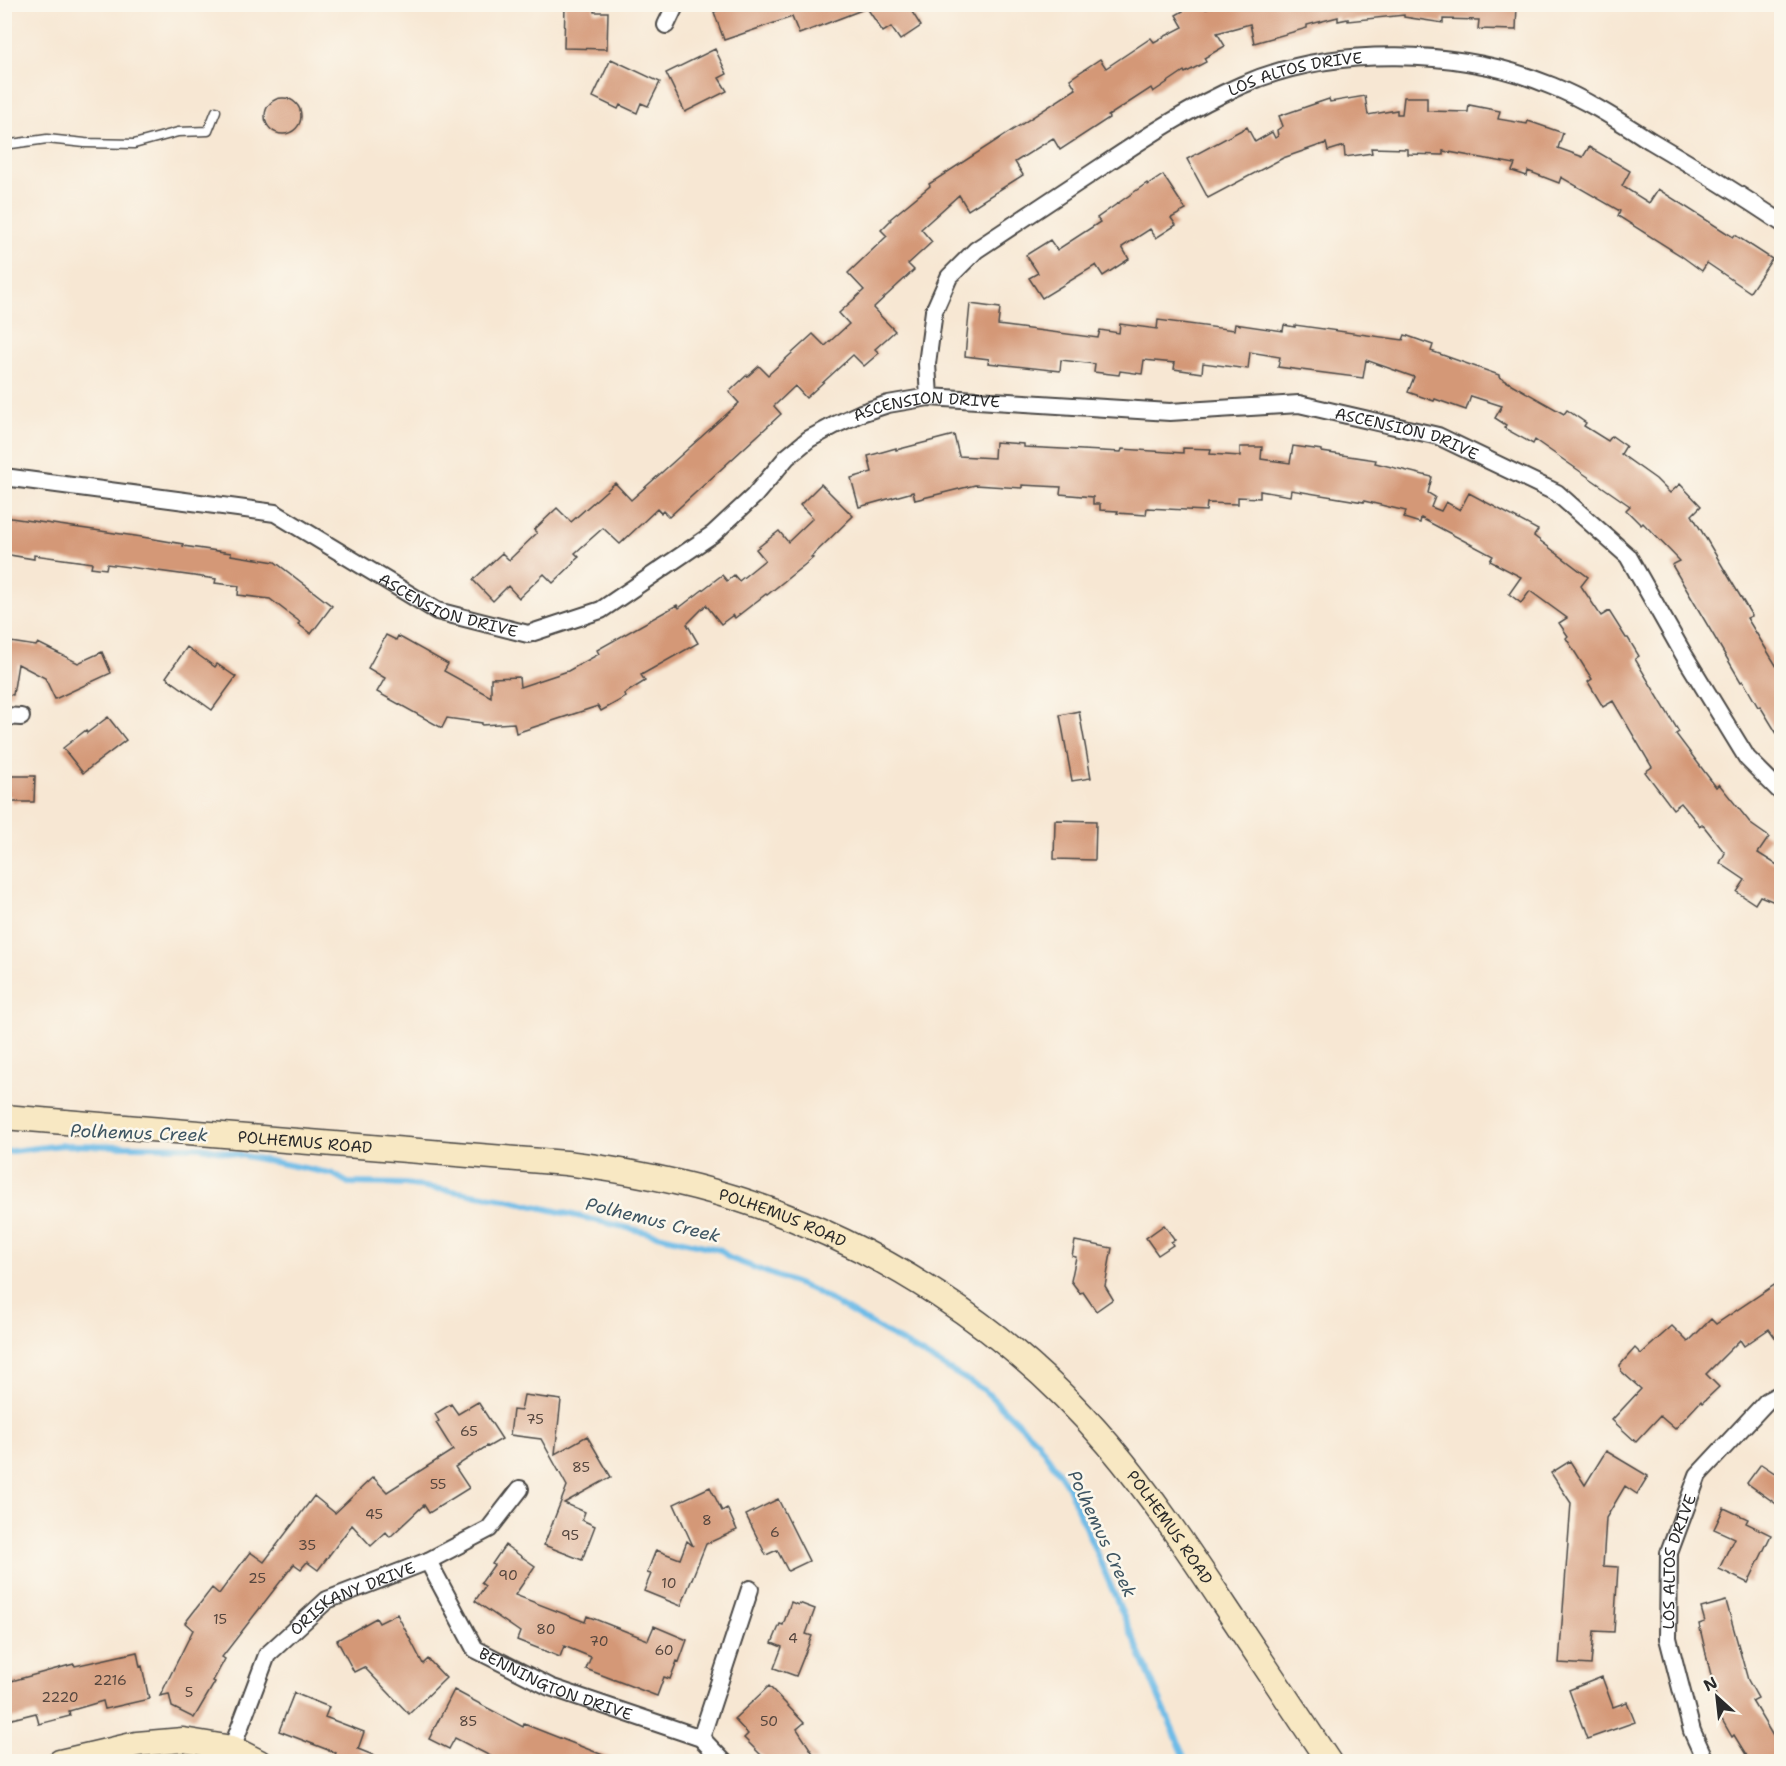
<svg xmlns="http://www.w3.org/2000/svg" width="1786" height="1766" font-family="'Shantell Sans',sans-serif">
<style>
.lines{fill:none;stroke-linecap:round;stroke-linejoin:round}
.stream{stroke:#6dbbe7;stroke-width:6}
.building{fill:#d49877}
.lane-casing{stroke:#4a4744;stroke-width:11}
.street-casing{stroke:#4a4744;stroke-width:20}
.secondary-casing{stroke:#4a4744;stroke-width:27}
.lane{stroke:#fff;stroke-width:8}
.street{stroke:#fff;stroke-width:16}
.secondary{stroke:#f8e8c3;stroke-width:24}
.labels{text-anchor:middle;dominant-baseline:central;stroke-width:5;stroke-linejoin:round;paint-order:stroke}
.number-label{font-size:14px;fill:#55463e}
.street-label{font-size:16px;fill:#2b2b2b;stroke:#fbf7ec}
.water-label{font-size:18px;font-style:italic;fill:#3f5663;stroke:#fbf7ec}
</style>
<rect width="100%" height="100%" fill="#fbf7ec"/>
<filter id="ink" filterUnits="userSpaceOnUse"><feTurbulence type="fractalNoise" baseFrequency=".0167" numOctaves="2"/><feDisplacementMap in="SourceGraphic" scale="12" xChannelSelector="R" yChannelSelector="G"/><feConvolveMatrix kernelMatrix="1 2 1 2 8 2 1 2 1" color-interpolation-filters="sRGB"/></filter>
<filter id="wash" filterUnits="userSpaceOnUse"><feTurbulence type="fractalNoise" baseFrequency=".008" numOctaves="4" result="noise"/><feDisplacementMap in="SourceGraphic" scale="24" xChannelSelector="R" yChannelSelector="G"/><feGaussianBlur stdDeviation="1.35" result="paint"/><feColorMatrix in="noise" values="0 0 0 0 0 0 0 0 0 0 0 0 0 0 0 0 0 1.4 0 .05"/><feComposite in="paint" operator="in"/></filter>
<g filter="url(#wash)">
<rect width="100%" height="100%" fill="#f7e7d3"/>
<g class="lines">
<path class="stream" d="M 4,1152 L 62,1145 L 201,1147 L 333,1174 L 348,1183 L 405,1184 L 505,1199 L 721,1250 L 729,1258 L 813,1290 L 984,1390 L 1037,1441 L 1067,1485 L 1187,1762"/>
</g>
<g id="blocks">
<path class="building" d="M 565,4 L 594,4 L 594,12 L 608,12 L 607,49 L 564,48 Z
M 734,4 L 907,4 L 921,26 L 900,40 L 891,27 L 883,32 L 867,8 L 799,34 L 792,17 L 724,40 L 714,12 Z
M 1195,4 L 1204,4 L 1206,9 L 1226,4 L 1517,4 L 1516,30 L 1478,29 L 1479,20 L 1443,19 L 1443,23 L 1404,17 L 1404,15 L 1348,21 L 1348,19 L 1338,21 L 1338,17 L 1307,25 L 1307,28 L 1254,43 L 1250,24 L 1217,33 L 1225,46 L 1204,58 L 1206,62 L 1185,73 L 1184,71 L 1153,92 L 1151,88 L 1108,116 L 1109,118 L 1060,150 L 1053,138 L 1015,162 L 1023,175 L 968,210 L 959,195 L 921,229 L 932,242 L 908,264 L 914,270 L 873,308 L 895,331 L 875,349 L 879,353 L 864,366 L 853,355 L 806,398 L 795,386 L 774,406 L 781,414 L 669,517 L 663,511 L 661,513 L 657,509 L 620,544 L 603,528 L 575,553 L 579,557 L 573,562 L 574,563 L 553,583 L 544,574 L 519,598 L 508,586 L 493,601 L 473,580 L 502,553 L 509,560 L 537,533 L 534,530 L 557,508 L 571,522 L 615,483 L 631,500 L 739,403 L 729,392 L 747,375 L 748,376 L 759,366 L 768,375 L 813,334 L 825,346 L 849,324 L 839,313 L 864,290 L 848,273 L 887,236 L 881,230 L 891,220 L 890,219 L 930,186 L 929,184 L 1076,89 L 1070,79 L 1100,59 L 1106,68 L 1151,38 L 1154,42 L 1183,27 L 1176,15 Z
M 715,49 L 727,74 L 719,78 L 727,91 L 685,112 L 666,73 Z
M 611,59 L 660,82 L 648,106 L 641,103 L 637,113 L 620,105 L 618,109 L 593,97 Z
M 1365,96 L 1368,115 L 1397,110 L 1397,114 L 1402,114 L 1404,97 L 1427,97 L 1427,111 L 1468,112 L 1469,105 L 1500,111 L 1498,119 L 1527,124 L 1528,121 L 1563,133 L 1558,148 L 1583,157 L 1589,147 L 1630,171 L 1622,186 L 1649,203 L 1658,189 L 1733,237 L 1735,235 L 1772,259 L 1750,292 L 1707,263 L 1702,271 L 1680,255 L 1618,216 L 1620,211 L 1561,177 L 1559,183 L 1528,171 L 1527,176 L 1512,171 L 1515,164 L 1443,151 L 1443,155 L 1407,154 L 1407,149 L 1371,148 L 1372,153 L 1345,157 L 1344,146 L 1328,151 L 1326,143 L 1283,158 L 1208,198 L 1187,159 L 1247,127 L 1255,142 L 1272,132 L 1275,138 L 1278,136 L 1277,130 L 1283,126 L 1279,116 L 1329,99 L 1330,102 Z
M265 116a18 18 0 1 1 36 0a18 18 0 1 1-36 0Z
M 1163,175 L 1186,210 L 1171,218 L 1176,225 L 1156,238 L 1150,229 L 1122,247 L 1129,259 L 1103,276 L 1096,265 L 1042,298 L 1029,278 L 1038,273 L 1026,255 L 1050,240 L 1057,250 L 1100,222 L 1097,218 L 1147,183 L 1148,185 Z
M 970,304 L 1000,308 L 998,325 L 1098,338 L 1100,330 L 1119,333 L 1120,324 L 1157,329 L 1158,320 L 1234,330 L 1235,324 L 1283,331 L 1284,325 L 1295,327 L 1295,325 L 1403,340 L 1405,335 L 1433,345 L 1431,351 L 1499,375 L 1499,377 L 1564,414 L 1567,410 L 1586,423 L 1584,426 L 1608,441 L 1612,436 L 1626,446 L 1621,454 L 1656,479 L 1670,493 L 1680,484 L 1701,506 L 1692,515 L 1752,616 L 1747,618 L 1782,675 L 1782,742 L 1760,706 L 1758,707 L 1743,681 L 1741,682 L 1672,565 L 1680,561 L 1643,523 L 1641,525 L 1626,510 L 1630,506 L 1535,440 L 1533,444 L 1504,428 L 1506,425 L 1495,418 L 1502,406 L 1471,396 L 1466,410 L 1435,399 L 1434,401 L 1408,392 L 1414,377 L 1366,360 L 1363,378 L 1278,367 L 1280,357 L 1250,352 L 1248,369 L 1203,363 L 1202,373 L 1174,369 L 1175,363 L 1144,360 L 1142,374 L 1120,371 L 1119,375 L 1094,372 L 1095,364 L 1061,360 L 1060,371 L 988,363 L 989,359 L 965,356 Z
M 954,435 L 959,456 L 994,458 L 995,442 L 1024,444 L 1024,447 L 1121,452 L 1122,449 L 1183,453 L 1183,448 L 1211,449 L 1210,454 L 1240,456 L 1240,447 L 1262,447 L 1261,459 L 1290,463 L 1293,446 L 1322,450 L 1322,452 L 1376,460 L 1375,463 L 1432,477 L 1428,493 L 1435,497 L 1431,507 L 1441,511 L 1446,502 L 1460,510 L 1469,493 L 1538,530 L 1534,536 L 1588,577 L 1581,586 L 1601,616 L 1609,611 L 1626,638 L 1628,638 L 1639,656 L 1635,659 L 1679,732 L 1676,734 L 1716,787 L 1719,784 L 1752,825 L 1769,837 L 1758,853 L 1782,868 L 1782,905 L 1760,896 L 1755,904 L 1737,892 L 1745,880 L 1720,863 L 1725,853 L 1702,824 L 1700,826 L 1681,803 L 1673,809 L 1645,772 L 1652,767 L 1613,701 L 1603,707 L 1588,682 L 1592,679 L 1566,638 L 1568,636 L 1559,623 L 1567,618 L 1530,591 L 1521,603 L 1509,594 L 1521,577 L 1490,561 L 1493,556 L 1421,518 L 1420,523 L 1404,518 L 1406,511 L 1364,501 L 1364,502 L 1291,490 L 1290,496 L 1260,491 L 1260,498 L 1238,497 L 1238,504 L 1207,503 L 1206,511 L 1147,508 L 1146,515 L 1117,513 L 1118,511 L 1100,510 L 1100,504 L 1093,504 L 1093,497 L 1060,494 L 1061,487 L 1022,485 L 1022,488 L 975,485 L 915,500 L 913,492 L 859,507 L 851,478 L 872,472 L 868,456 L 896,448 L 896,450 Z
M 821,484 L 853,516 L 811,557 L 813,558 L 767,595 L 766,594 L 735,618 L 733,615 L 721,624 L 706,605 L 687,624 L 698,643 L 641,675 L 645,681 L 624,694 L 626,697 L 601,711 L 598,706 L 516,733 L 514,723 L 482,725 L 482,723 L 447,718 L 442,728 L 377,692 L 385,678 L 368,668 L 386,635 L 396,640 L 398,636 L 448,664 L 444,671 L 491,697 L 491,678 L 519,677 L 520,687 L 568,671 L 599,654 L 597,650 L 677,605 L 679,608 L 722,575 L 727,581 L 734,575 L 739,581 L 765,560 L 756,549 L 779,531 L 788,542 L 813,518 L 800,505 Z
M 4,517 L 142,537 L 183,544 L 183,546 L 231,553 L 231,555 L 275,562 L 332,606 L 311,634 L 298,624 L 300,622 L 270,599 L 238,595 L 239,586 L 215,583 L 216,579 L 107,564 L 106,569 L 91,567 L 92,563 L 34,555 L 34,559 L 4,554 Z
M 4,641 L 36,646 L 38,643 L 78,663 L 102,652 L 111,673 L 55,699 L 45,678 L 18,664 L 13,695 L 4,694 Z
M 187,647 L 215,667 L 217,664 L 236,677 L 212,710 L 166,677 Z
M 1079,711 L 1091,778 L 1072,781 L 1060,715 Z
M 108,717 L 126,740 L 83,773 L 63,748 L 86,730 L 87,733 Z
M 4,776 L 35,776 L 34,802 L 11,802 L 11,796 L 4,796 Z
M 1055,820 L 1096,821 L 1095,860 L 1054,859 Z
M 1164,1225 L 1175,1240 L 1171,1242 L 1173,1245 L 1158,1255 L 1146,1238 Z
M 1075,1241 L 1112,1248 L 1105,1286 L 1113,1299 L 1096,1311 L 1083,1292 L 1080,1293 L 1071,1281 L 1076,1257 L 1072,1256 Z
M 1782,1280 L 1782,1347 L 1769,1329 L 1744,1346 L 1740,1340 L 1706,1374 L 1719,1387 L 1702,1403 L 1701,1401 L 1675,1429 L 1660,1416 L 1636,1442 L 1612,1420 L 1641,1389 L 1621,1371 L 1620,1365 L 1635,1348 L 1641,1354 L 1672,1326 L 1688,1342 L 1711,1319 L 1716,1324 Z
M 524,1395 L 561,1400 L 555,1454 L 587,1436 L 611,1477 L 564,1503 L 585,1512 L 582,1520 L 595,1526 L 582,1560 L 544,1545 L 567,1486 L 541,1439 L 510,1435 L 513,1410 L 521,1411 Z
M 478,1402 L 502,1439 L 488,1447 L 487,1446 L 455,1467 L 469,1488 L 429,1513 L 424,1505 L 390,1537 L 386,1532 L 371,1546 L 352,1525 L 318,1570 L 307,1562 L 301,1569 L 294,1564 L 222,1657 L 225,1659 L 213,1681 L 215,1682 L 194,1718 L 172,1707 L 169,1694 L 160,1696 L 193,1630 L 185,1623 L 212,1588 L 219,1594 L 250,1552 L 264,1562 L 314,1496 L 335,1513 L 373,1477 L 387,1492 L 453,1450 L 436,1423 L 439,1421 L 435,1414 L 451,1404 L 458,1414 Z
M 1606,1451 L 1648,1476 L 1637,1494 L 1625,1486 L 1606,1518 L 1603,1566 L 1618,1567 L 1614,1632 L 1594,1631 L 1591,1665 L 1559,1663 L 1571,1503 L 1551,1473 L 1570,1461 L 1585,1485 Z
M 1761,1464 L 1782,1478 L 1782,1508 L 1747,1483 Z
M 710,1487 L 722,1511 L 727,1508 L 737,1530 L 706,1544 L 681,1606 L 644,1591 L 651,1574 L 647,1573 L 656,1550 L 680,1559 L 687,1541 L 693,1546 L 674,1504 Z
M 778,1499 L 809,1561 L 788,1571 L 777,1550 L 766,1555 L 746,1515 Z
M 1724,1508 L 1748,1519 L 1746,1523 L 1771,1535 L 1748,1583 L 1719,1569 L 1734,1538 L 1714,1529 Z
M 505,1545 L 535,1566 L 515,1595 L 585,1622 L 587,1616 L 648,1640 L 654,1626 L 687,1640 L 679,1662 L 677,1661 L 670,1679 L 664,1677 L 657,1696 L 586,1669 L 591,1657 L 564,1646 L 560,1657 L 517,1640 L 520,1632 L 475,1601 L 485,1586 L 481,1583 L 494,1565 L 492,1564 Z
M 1726,1601 L 1748,1680 L 1758,1698 L 1752,1701 L 1782,1751 L 1782,1761 L 1750,1761 L 1734,1735 L 1732,1737 L 1720,1716 L 1723,1714 L 1716,1702 L 1717,1701 L 1699,1624 L 1705,1622 L 1701,1608 Z
M 791,1602 L 798,1605 L 799,1603 L 815,1609 L 806,1634 L 812,1636 L 796,1676 L 774,1668 L 782,1647 L 772,1643 L 780,1624 L 783,1625 Z
M 397,1614 L 423,1664 L 428,1659 L 446,1678 L 409,1714 L 364,1667 L 354,1672 L 337,1640 L 376,1618 L 379,1623 Z
M 137,1652 L 140,1667 L 142,1666 L 149,1699 L 105,1709 L 103,1701 L 69,1711 L 70,1716 L 39,1724 L 36,1713 L 4,1721 L 4,1683 L 74,1664 L 75,1666 Z
M 1602,1677 L 1613,1707 L 1627,1702 L 1635,1722 L 1587,1739 L 1569,1690 Z
M 769,1686 L 804,1723 L 797,1729 L 818,1761 L 767,1761 L 744,1738 L 748,1734 L 734,1719 Z
M 454,1690 L 523,1727 L 524,1724 L 618,1761 L 500,1761 L 455,1738 L 449,1749 L 429,1739 Z
M 294,1693 L 329,1707 L 325,1717 L 364,1732 L 358,1749 L 388,1761 L 332,1761 L 336,1753 L 279,1731 Z"/>
</g>
</g>
<g filter="url(#ink)">
<use href="#blocks" fill-opacity="0" stroke="#4a4744" stroke-width="1.5"/>
<g class="lines">
<g class="lane-casing">
<path id="lane" d="M 4,145 L 47,139 L 85,143 L 134,144 L 178,132 L 208,131 L 216,111"/>
</g>
<g class="street-casing">
<g id="street">
<path d="M 666,25 L 676,4"/>
<path id="s1" d="M 929,397 L 927,364 L 934,311 L 949,277 L 976,250 C 1018,222 1059,195 1101,167 C 1146,137 1191,107 1242,85 C 1332,45 1461,48 1552,86 C 1587,100 1619,121 1651,141 C 1695,167 1739,194 1782,223"/>
<path id="s2" d="M 4,477 L 275,513 L 437,611 L 528,634 L 601,610 L 713,534 L 754,496 L 787,457 L 809,439 L 835,425 L 861,413 L 888,404 L 929,397 L 1170,412 L 1299,404 L 1438,436 L 1557,493 L 1628,556 L 1684,655 L 1747,758 L 1782,793"/>
<path d="M 4,716 L 21,717"/>
<path id="s3" d="M 428,1561 L 475,1649 L 550,1687 L 701,1738 L 724,1762"/>
<path d="M 701,1738 L 750,1589"/>
<path id="s4" d="M 232,1748 L 267,1655 L 327,1600 L 428,1561 L 489,1529 L 520,1489"/>
<path id="s5" d="M 1706,1762 L 1692,1731 L 1668,1638 L 1669,1553 L 1698,1475 L 1767,1401 L 1782,1393"/>
</g>
</g>
<g class="secondary-casing">
<g id="secondary">
<path id="s6" d="M 4,1117 L 566,1163 C 624,1170 680,1181 735,1198 C 877,1243 1012,1330 1108,1444 C 1152,1496 1190,1553 1227,1609 C 1261,1660 1295,1711 1329,1762"/>
<path d="M 60,1762 L 137,1744 L 183,1740 L 232,1748 L 259,1762"/>
</g>
</g>
<use href="#lane" class="lane"/>
<use href="#street" class="street"/>
<use href="#secondary" class="secondary"/>
</g>
</g>
<g class="labels">
<g class="number-label">
<text x="535" y="1419">75</text>
<text x="469" y="1431">65</text>
<text x="581" y="1467">85</text>
<text x="438" y="1484">55</text>
<text x="374" y="1514">45</text>
<text x="707" y="1520">8</text>
<text x="775" y="1532">6</text>
<text x="570" y="1535">95</text>
<text x="307" y="1545">35</text>
<text x="508" y="1575">90</text>
<text x="257" y="1578">25</text>
<text x="669" y="1583">10</text>
<text x="220" y="1619">15</text>
<text x="546" y="1629">80</text>
<text x="793" y="1638">4</text>
<text x="599" y="1641">70</text>
<text x="664" y="1650">60</text>
<text x="110" y="1680">2216</text>
<text x="189" y="1692">5</text>
<text x="60" y="1697">2220</text>
<text x="468" y="1721">85</text>
<text x="769" y="1721">50</text>
</g>
<g class="street-label">
<text stroke="none"><textPath href="#s1" startOffset="530">LOS ALTOS DRIVE</textPath></text>
<text stroke="none"><textPath href="#s2" startOffset="1029">ASCENSION DRIVE</textPath></text>
<text stroke="none"><textPath href="#s2" startOffset="1515">ASCENSION DRIVE</textPath></text>
<text stroke="none"><textPath href="#s2" startOffset="471">ASCENSION DRIVE</textPath></text>
<text stroke="none"><textPath href="#s6" startOffset="302">POLHEMUS ROAD</textPath></text>
<text stroke="none"><textPath href="#s6" startOffset="788">POLHEMUS ROAD</textPath></text>
<text stroke="none"><textPath href="#s6" startOffset="1293">POLHEMUS ROAD</textPath></text>
<text stroke="none"><textPath href="#s5" startOffset="208">LOS ALTOS DRIVE</textPath></text>
<text stroke="none"><textPath href="#s4" startOffset="204">ORISKANY DRIVE</textPath></text>
<text stroke="none"><textPath href="#s3" startOffset="188">BENNINGTON DRIVE</textPath></text>
</g>
<g class="water-label">
<text transform="translate(139 1133) rotate(2)">Polhemus Creek</text>
<text transform="translate(653 1220) rotate(14)">Polhemus Creek</text>
<text transform="translate(1102 1534) rotate(65)">Polhemus Creek</text>
</g>
</g>
<rect width="1786" height="1766" fill="none" stroke="#fbf7ec" stroke-width="24"/>
<g transform="translate(1717 1697) rotate(333)" stroke="#fbf7ec" stroke-width="4.5" paint-order="stroke">
<path d="M0-4.5L10 22L0 15L-10 22Z" fill="#2b2b2b"/>
<text y="-9" font-size="16" font-weight="bold" text-anchor="middle" fill="#2b2b2b">N</text>
</g>
</svg>
